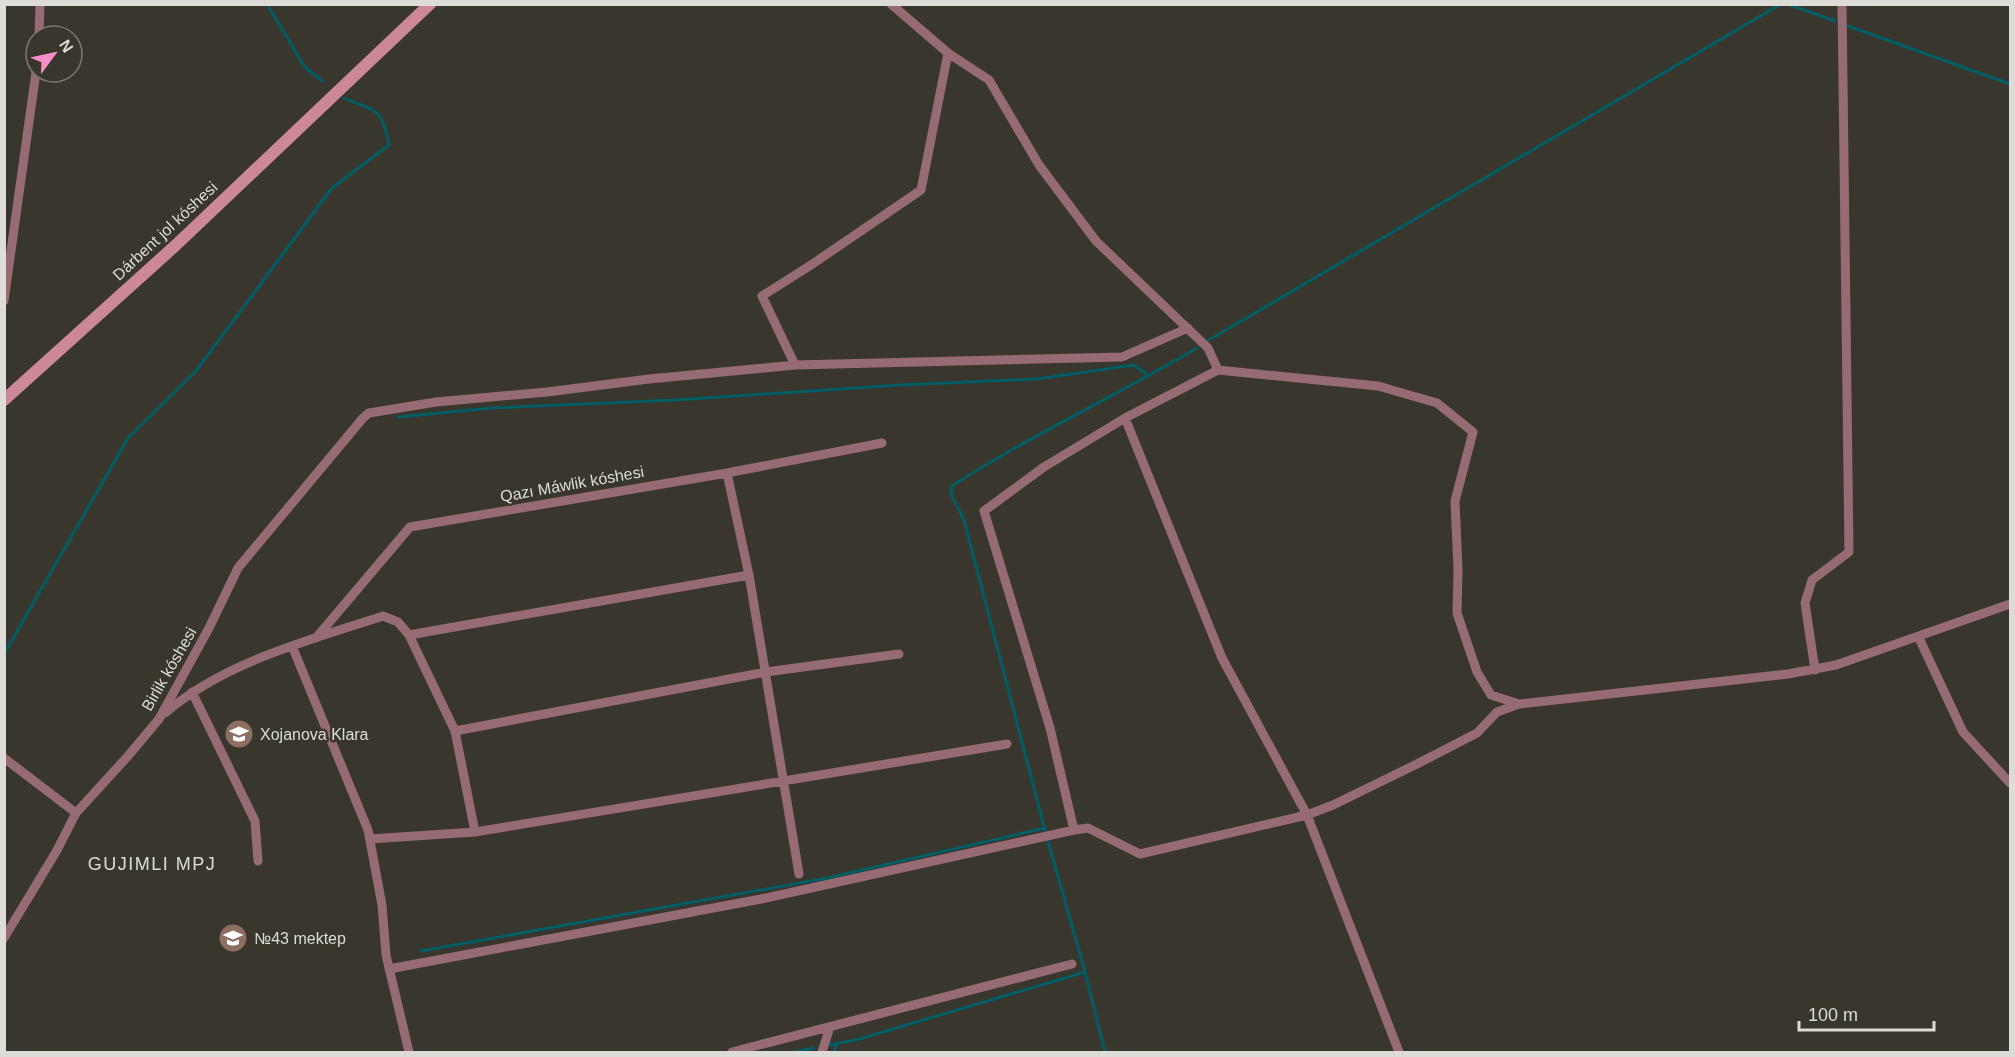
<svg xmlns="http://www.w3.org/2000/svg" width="2015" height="1057" font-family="Helvetica,sans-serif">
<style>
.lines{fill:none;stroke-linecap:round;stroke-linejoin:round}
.stream{stroke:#005d65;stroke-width:3}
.minor{stroke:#976b74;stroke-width:9}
.secondary{stroke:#cc8896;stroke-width:12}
.labels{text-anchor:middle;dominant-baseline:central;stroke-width:5;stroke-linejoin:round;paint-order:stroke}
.street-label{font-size:16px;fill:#dddcd6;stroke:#39372d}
.poi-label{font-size:16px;fill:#dddcd6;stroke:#39372d;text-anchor:start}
.neighbourhood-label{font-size:18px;letter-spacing:1.5px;fill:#dddcd6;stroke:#39372d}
</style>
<rect width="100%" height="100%" fill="#39372d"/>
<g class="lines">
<path class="stream" d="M 267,4 L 304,66 L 322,81
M 1787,4 L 1835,21
M 1848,26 L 2010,84
M 1209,340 L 1781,4
M 398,417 L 492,408 L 675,400 L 900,385 L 1036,379 L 1134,365 L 1149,376
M 4,654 L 128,438 L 196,371 L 332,188 L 389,145 C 381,106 378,113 344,98
M 1046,834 L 964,520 L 951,494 L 952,486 C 1031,435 1116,396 1197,348
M 1048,841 L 1085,972 L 1105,1052
M 421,951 L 827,878 L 1045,828
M 829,1045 L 856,1040 L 1085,972
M 794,1052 L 814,1048
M 834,1052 L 837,1043"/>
<path class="minor" d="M 891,4 L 948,53 L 989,80 L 1039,165 L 1096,241 L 1208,348 L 1218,370
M 39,36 L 40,4
M 4,301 L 36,72
M 795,365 L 762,296 L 811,265 L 921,190 L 948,53
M 1125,418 L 1222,658 L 1307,815 L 1399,1052
M 727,473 L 749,575 L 799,874
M 409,635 L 455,731 L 475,832
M 1918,636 L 1963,732 L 2010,783
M 316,638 L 410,527 L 727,473 L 882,443
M 292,646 L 368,830 L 382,905 L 386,955 L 409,1052
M 1815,670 L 1805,603 L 1812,580 L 1849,552 L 1842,4
M 192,692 L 255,821 L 258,861
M 165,713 C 226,661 308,641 383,616 L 398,622 L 409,635 L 749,575
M 455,731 L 766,672 L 899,654
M 4,758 L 76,813
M 1074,830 L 1050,728 L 984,511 L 1044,467 L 1125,418 L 1218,370 L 1378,386 L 1437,403 L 1473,432 L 1455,501 L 1458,570 L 1457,613 L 1477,672 L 1491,695 L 1519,704
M 370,839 L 475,832 L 1007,744
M 4,938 L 56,852 L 76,813 L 128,756 L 159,719 L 209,628 L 238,568 L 363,418 L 369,413 L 436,402 L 547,392 L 649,379 L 795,365 L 1122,357 L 1188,328
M 389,969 L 761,899 L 1074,830 L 1088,828 L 1140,854 L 1307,815 L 1333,805 L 1417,764 L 1477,733 L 1497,712 L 1519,704 L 1788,674 L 1836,665 L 2010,604
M 732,1052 L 1072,964
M 822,1052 L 830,1027"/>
<path class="secondary" d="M 4,400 L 176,245 L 430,4"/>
</g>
<defs>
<g id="school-disc" transform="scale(1.5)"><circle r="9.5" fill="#8d6e63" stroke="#39372d"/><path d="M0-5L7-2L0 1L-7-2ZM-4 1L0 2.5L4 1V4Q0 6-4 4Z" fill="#fff"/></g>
</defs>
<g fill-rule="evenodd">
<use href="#school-disc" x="239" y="734"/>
<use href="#school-disc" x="233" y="938"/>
</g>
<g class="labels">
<g class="street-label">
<text transform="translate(165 231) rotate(-43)">Dárbent jol kóshesi</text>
<text transform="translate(572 484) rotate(-10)">Qazı Máwlik kóshesi</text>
<text transform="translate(169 669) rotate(-60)">Birlik kóshesi</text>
</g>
<g class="poi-label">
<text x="260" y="734">Xojanova Klara</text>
<text x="254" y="938">№43 mektep</text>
</g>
<g class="neighbourhood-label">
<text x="152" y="864">GUJIMLI MPJ</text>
</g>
</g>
<rect width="2015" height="1057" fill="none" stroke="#dddcd6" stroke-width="12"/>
<g transform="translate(54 54) rotate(57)"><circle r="28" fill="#39372d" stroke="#7b7971" stroke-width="1.5"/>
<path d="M0-4.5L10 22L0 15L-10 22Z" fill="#f98fc9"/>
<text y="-9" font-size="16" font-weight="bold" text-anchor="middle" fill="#dddcd6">N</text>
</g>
<path d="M1799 1021v9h135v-9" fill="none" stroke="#dddcd6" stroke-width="3"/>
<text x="1808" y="1021" font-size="18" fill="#dddcd6" stroke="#39372d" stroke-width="4.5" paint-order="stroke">100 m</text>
</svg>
